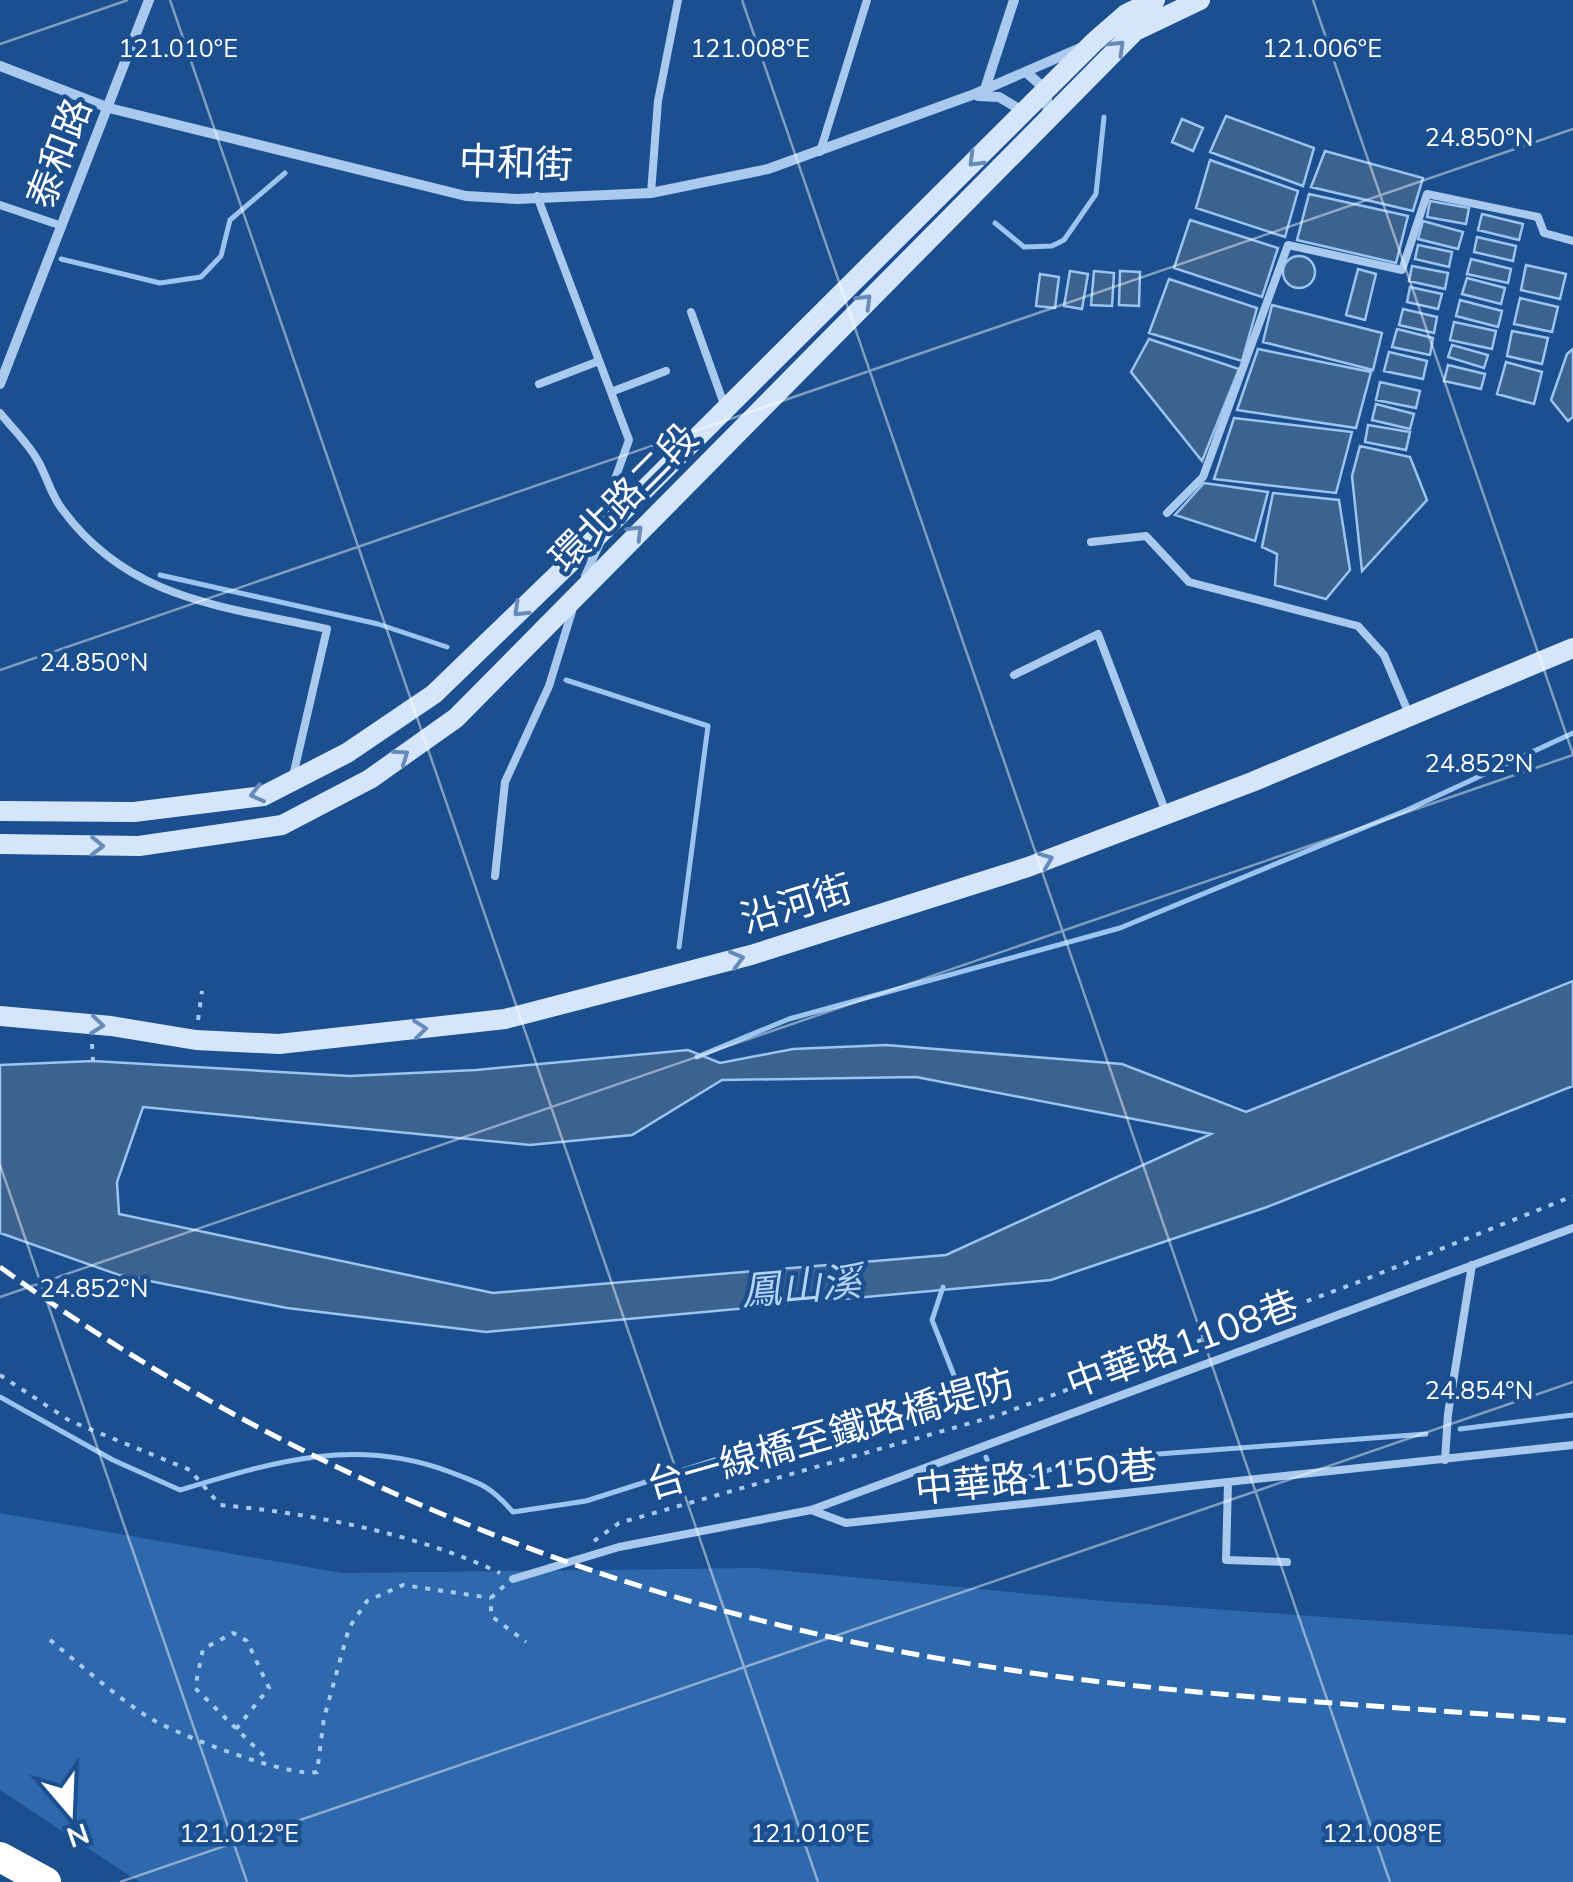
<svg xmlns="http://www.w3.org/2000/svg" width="1573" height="1882" font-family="Mulish,'Noto Sans TC',sans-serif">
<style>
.green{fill:#2e69ad}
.water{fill:#3c6290;stroke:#9cc4f0;stroke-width:2.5;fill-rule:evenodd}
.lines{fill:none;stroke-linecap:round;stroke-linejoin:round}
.stream{stroke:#9cc4f0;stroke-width:5}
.path{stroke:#a9c9ee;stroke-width:4;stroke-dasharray:5 8;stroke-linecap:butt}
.lane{stroke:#a9c9ee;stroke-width:8}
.street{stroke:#a9c9ee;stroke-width:10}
.secondary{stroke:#d6e6fa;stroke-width:20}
.highway{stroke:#fff;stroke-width:30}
.rail{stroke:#fff;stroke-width:5;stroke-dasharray:18 8;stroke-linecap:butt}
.oneway{stroke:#668bba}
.ticks{fill:none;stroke:#fff;stroke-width:2.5;stroke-opacity:0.45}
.labels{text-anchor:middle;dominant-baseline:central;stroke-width:9;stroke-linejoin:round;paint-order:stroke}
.street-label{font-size:38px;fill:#fff;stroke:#1b4f8f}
.water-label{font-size:40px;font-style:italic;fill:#b5d3f5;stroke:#1b4f8f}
.ticks-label{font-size:25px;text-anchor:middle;fill:#fff;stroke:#1b4f8f;stroke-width:9;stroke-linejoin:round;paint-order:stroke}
</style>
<rect width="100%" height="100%" fill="#1b4f8f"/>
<path class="green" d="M 0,1513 L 342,1573 L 756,1568 L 1104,1601 L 1573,1635 L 1573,1882 L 139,1882 L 0,1790 Z"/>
<path class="water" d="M 1226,116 L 1314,148 L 1303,186 L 1210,152 Z
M 1182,119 L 1203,128 L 1193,151 L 1172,142 Z
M 1325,151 L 1423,178 L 1413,211 L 1311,187 Z
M 1210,160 L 1298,191 L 1285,237 L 1196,208 Z
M 1309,194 L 1408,216 L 1396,263 L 1297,240 Z
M 1430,201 L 1469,208 L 1466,224 L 1427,217 Z
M 1482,214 L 1523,224 L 1519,240 L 1478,230 Z
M 1190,220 L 1278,248 L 1262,297 L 1174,268 Z
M 1423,221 L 1463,232 L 1458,249 L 1418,239 Z
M 1477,237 L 1516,246 L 1513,261 L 1474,252 Z
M 1418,245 L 1452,252 L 1449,267 L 1415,259 Z
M1283 272a16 16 0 1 1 32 0a16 16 0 1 1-32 0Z
M 1471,259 L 1511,269 L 1508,283 L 1467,274 Z
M 1526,265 L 1566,274 L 1560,299 L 1521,290 Z
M 1412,266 L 1448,273 L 1445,289 L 1409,281 Z
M 1358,269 L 1376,274 L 1365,320 L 1346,315 Z
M 1070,271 L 1088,274 L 1082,309 L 1064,306 Z
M 1094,271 L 1114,273 L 1112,306 L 1091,305 Z
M 1120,271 L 1140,272 L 1139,306 L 1119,305 Z
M 1040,274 L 1059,277 L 1055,308 L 1036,306 Z
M 1467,278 L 1505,288 L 1501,304 L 1462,294 Z
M 1169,279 L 1257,308 L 1242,361 L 1149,333 Z
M 1410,287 L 1442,294 L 1438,309 L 1407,302 Z
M 1520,298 L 1558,307 L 1552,332 L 1514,324 Z
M 1460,300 L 1502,311 L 1498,327 L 1456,316 Z
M 1272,305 L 1382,333 L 1373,370 L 1263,342 Z
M 1403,309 L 1437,317 L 1434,333 L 1399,325 Z
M 1454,322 L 1496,331 L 1492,349 L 1450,340 Z
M 1397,329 L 1433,338 L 1430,355 L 1392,347 Z
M 1512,331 L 1548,338 L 1542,364 L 1507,356 Z
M 1149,339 L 1239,369 L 1202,461 L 1131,372 Z
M 1452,345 L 1488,355 L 1484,368 L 1448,357 Z
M 1258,349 L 1371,372 L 1356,428 L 1237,410 Z
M 1573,349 L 1573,417 L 1568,421 L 1551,400 L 1567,354 Z
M 1389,352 L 1427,361 L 1423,379 L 1384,371 Z
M 1506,362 L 1542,372 L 1534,404 L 1497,394 Z
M 1448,365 L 1485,374 L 1481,389 L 1444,381 Z
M 1380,382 L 1420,391 L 1416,408 L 1376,400 Z
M 1376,404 L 1414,414 L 1410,429 L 1372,420 Z
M 1234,418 L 1352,432 L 1336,493 L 1214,479 Z
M 1368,425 L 1410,432 L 1406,450 L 1365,442 Z
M 1360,446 L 1410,457 L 1427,500 L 1362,571 L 1352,476 Z
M 1204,483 L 1268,492 L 1255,541 L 1175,515 Z
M 1273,493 L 1339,500 L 1350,570 L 1326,599 L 1275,585 L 1277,554 L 1262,547 Z
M 1573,981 L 1573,1086 L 1267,1207 L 1051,1280 L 486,1332 L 287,1308 L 119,1275 L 0,1233 L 0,1065 L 93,1061 L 350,1076 L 476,1070 L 688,1050 L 720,1063 L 793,1049 L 886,1045 L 1122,1064 L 1246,1112 ZM 916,1077 L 1211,1134 L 946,1255 L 493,1293 L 119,1214 L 117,1182 L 143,1107 L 530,1145 L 632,1135 L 722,1080 Z"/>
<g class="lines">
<path class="stream" d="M 995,223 L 1024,247 L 1052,246 L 1064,240 L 1096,194 L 1104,117
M 61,259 L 160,283 L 201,277 L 221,256 L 230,220 L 285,173
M 160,575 L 378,624 L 447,647
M 566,680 L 708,726 L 679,947
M 697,1057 L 789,1019 L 1120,928 L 1407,810 L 1573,733
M 943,1287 L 932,1320 L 957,1383
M 0,1397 L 113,1460 L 180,1490 C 273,1462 355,1436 450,1472 C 482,1484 490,1486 513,1512 L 586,1501 L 957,1383 L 960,1392
M 1460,1429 L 1573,1415
M 986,1457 L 991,1471 L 1020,1480 L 1078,1460 L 1426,1434"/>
<path class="path" d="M 198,1020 L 202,991
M 92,1044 L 93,1061
M 0,1375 L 70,1421 L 190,1470 L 220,1505 C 310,1513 418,1534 500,1573
M 594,1541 L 619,1523 L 999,1415 L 1361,1281 L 1573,1196
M 504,1586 L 491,1598 L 491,1616 L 526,1642
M 50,1640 C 82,1666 114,1695 148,1717 C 175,1734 289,1778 317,1772 L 324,1718 L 349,1628 L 367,1601 L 403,1585 L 491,1598
M 236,1729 L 269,1688 L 247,1641 L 233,1633 L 203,1649 L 195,1688 L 269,1761"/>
<path class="lane" d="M 820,152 L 867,0
M 651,193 L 658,101 L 678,0
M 537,196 L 629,440 L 614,482 L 616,500 L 612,512
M 0,205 L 62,226
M 691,312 L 725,407
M 539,384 L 599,361
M 611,392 L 666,371
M 0,413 C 13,429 29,444 38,461 C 47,477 51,495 62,509 C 129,601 224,606 327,629 L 293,776
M 1167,513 L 1203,477 L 1288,245 L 1402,270 L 1427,194 L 1538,217 L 1544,233 L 1573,241
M 1091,542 L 1146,536 L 1189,582 L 1358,626 L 1384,655 L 1409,714
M 585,576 L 600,543
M 1014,675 L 1098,634 L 1165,810
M 495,876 L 505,782 L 549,686 L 573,608
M 1445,1460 L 1448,1414 L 1472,1265
M 1228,1483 L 1226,1560 L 1287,1562
M 811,1510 L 846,1523 L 1573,1445
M 513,1579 L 619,1547 L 811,1510 L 1573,1228"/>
<path class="street" d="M 0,66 L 109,108 L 466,196 L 517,199 L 651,193 L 768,169 L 972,95 L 1080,48
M 1026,72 L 1046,90 L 1048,113
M 985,89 L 1014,0
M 978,96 L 999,97 L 1026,113
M 0,384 L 149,0"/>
<path class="secondary" d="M 0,811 L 134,812 L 263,796 L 347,753 L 434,694 L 609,525 L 1094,42 L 1126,14 L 1155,0
M 0,844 L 139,846 L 282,825 L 370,779 L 456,718 L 1135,31 L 1200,0
M 0,1016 L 111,1026 L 196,1040 L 279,1044 L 505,1019 L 751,955 L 1028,867 L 1252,782 L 1573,648"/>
<path class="highway" d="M 0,1857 L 46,1882"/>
<path class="rail" d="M 0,1267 C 272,1464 594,1597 925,1656 C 1138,1695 1357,1703 1573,1721"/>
</g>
<defs><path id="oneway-chevron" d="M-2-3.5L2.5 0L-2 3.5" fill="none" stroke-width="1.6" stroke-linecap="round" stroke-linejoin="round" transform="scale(2.5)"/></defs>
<g class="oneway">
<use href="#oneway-chevron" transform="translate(1118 47) rotate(-44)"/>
<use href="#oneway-chevron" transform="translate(975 160) rotate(135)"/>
<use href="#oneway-chevron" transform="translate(865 301) rotate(-45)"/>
<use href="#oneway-chevron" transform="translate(636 532) rotate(-45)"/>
<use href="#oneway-chevron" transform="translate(520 610) rotate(136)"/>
<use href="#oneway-chevron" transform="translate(402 756) rotate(-35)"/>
<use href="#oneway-chevron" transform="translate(257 794) rotate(166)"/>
<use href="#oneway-chevron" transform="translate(97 846) rotate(1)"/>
<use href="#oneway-chevron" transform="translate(1046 860) rotate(-21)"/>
<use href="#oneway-chevron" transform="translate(737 959) rotate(-15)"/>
<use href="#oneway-chevron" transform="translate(97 1025) rotate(6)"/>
<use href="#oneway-chevron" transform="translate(420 1029) rotate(-6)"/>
</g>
<path class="ticks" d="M 170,0 L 818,1882M 742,0 L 1390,1882M 1313,0 L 1573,754M 0,44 L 128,0M 0,670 L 1573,129M 0,1165 L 247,1882M 0,1297 L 1573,755M 120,1882 L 1573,1382"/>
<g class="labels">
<g class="street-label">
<text transform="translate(58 153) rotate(-69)">泰和路</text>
<text transform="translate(516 162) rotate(2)">中和街</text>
<text transform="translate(623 497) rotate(-45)">環北路二段</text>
<text transform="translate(796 903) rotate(-17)">沿河街</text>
<text transform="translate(1182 1343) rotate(-20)">中華路1108巷</text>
<text transform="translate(830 1433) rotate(-16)">台一線橋至鐵路橋堤防</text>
<text transform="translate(1036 1476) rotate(-6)">中華路1150巷</text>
</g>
<g class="water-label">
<text transform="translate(801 1285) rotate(-5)">鳳山溪</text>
</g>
</g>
<g class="ticks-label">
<text x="178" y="57">121.010°E</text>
<text x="750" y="57">121.008°E</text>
<text x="1322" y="57">121.006°E</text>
<text x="1479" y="146">24.850°N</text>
<text x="94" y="671">24.850°N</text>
<text x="1479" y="772">24.852°N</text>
<text x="94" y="1297">24.852°N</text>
<text x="1479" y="1399">24.854°N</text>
<text x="239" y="1842">121.012°E</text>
<text x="810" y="1842">121.010°E</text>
<text x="1382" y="1842">121.008°E</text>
</g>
<g transform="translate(70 1812) rotate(161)" stroke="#1b4f8f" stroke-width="8" paint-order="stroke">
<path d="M0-8L18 38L0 25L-18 38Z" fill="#ffffff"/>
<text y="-15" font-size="28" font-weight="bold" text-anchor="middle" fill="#ffffff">N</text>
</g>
</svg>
